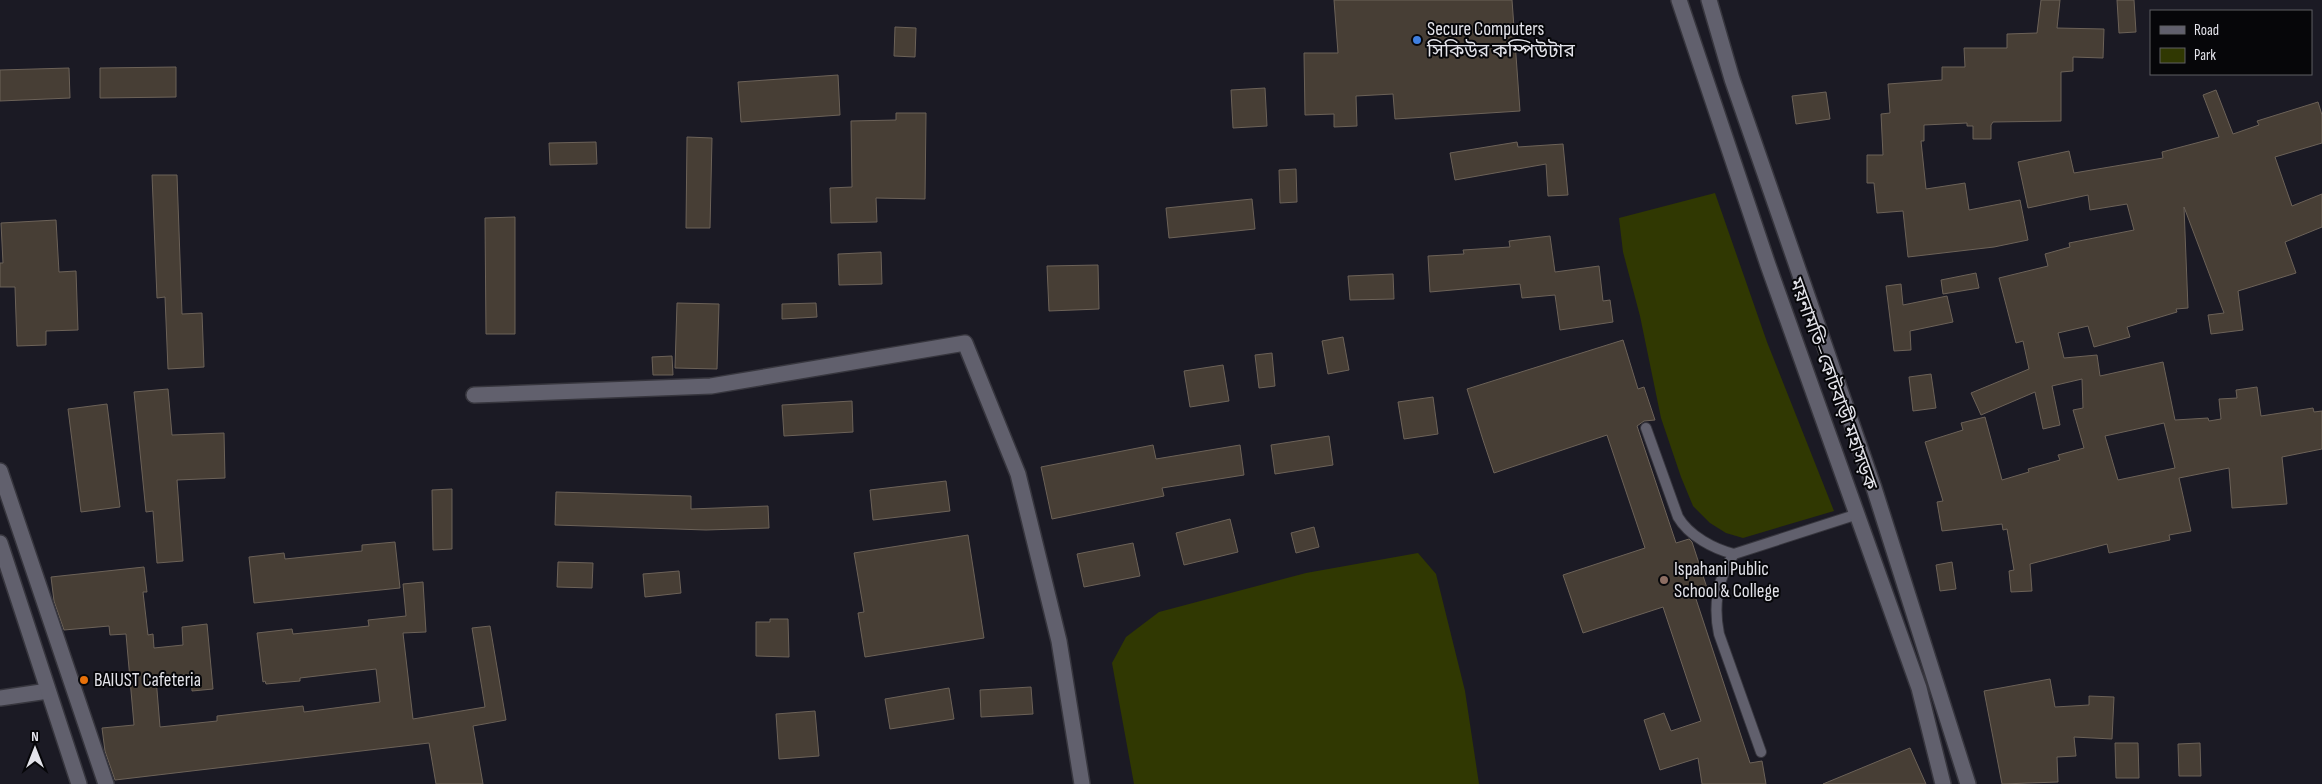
<svg xmlns="http://www.w3.org/2000/svg" width="2322" height="784" font-family="'Sofia Sans Condensed','Noto Sans Bengali',sans-serif">
<style>
.green{fill:#303802}
.building{fill:#473e35;stroke:#6c6258;fill-rule:evenodd}
.lines{fill:none;stroke-linecap:round;stroke-linejoin:round}
.lane-casing{stroke:#37363e;stroke-width:12}
.street-casing{stroke:#37363e;stroke-width:18}
.secondary-casing{stroke:#37363e;stroke-width:18}
.lane{stroke:#61606d;stroke-width:10}
.street{stroke:#61606d;stroke-width:15}
.secondary{stroke:#61606d;stroke-width:15}
.shop-dot{fill:#3f7fe0;stroke:#060609;stroke-width:2}
.education-dot{fill:#8d6e63;stroke:#060609;stroke-width:2}
.food-dot{fill:#e8710a;stroke:#060609;stroke-width:2}
.labels{text-anchor:middle;dominant-baseline:central;stroke-width:4;stroke-linejoin:round;paint-order:stroke}
.poi-label{font-size:19px;fill:#e3e3ea;stroke:#060609;text-anchor:start}
.street-label{font-size:19px;fill:#e3e3ea;stroke:#060609}
</style>
<rect width="100%" height="100%" fill="#1b1a24"/>
<path class="green" d="M 1715,193 L 1767,342 L 1834,511 L 1743,538 L 1726,533 L 1710,523 L 1693,506 L 1681,477 L 1661,418 L 1640,316 L 1623,252 L 1619,218 Z
M 1418,553 L 1436,574 L 1465,691 L 1479,784 L 1134,784 L 1112,663 L 1126,637 L 1159,612 L 1306,573 Z"/>
<path class="building" d="M 1334,0 L 1512,0 L 1520,111 L 1395,119 L 1393,94 L 1356,96 L 1357,126 L 1334,127 L 1334,114 L 1305,115 L 1304,53 L 1338,53 Z
M 2041,0 L 2060,0 L 2057,28 L 2104,29 L 2103,58 L 2073,57 L 2073,71 L 2061,72 L 2061,121 L 1993,122 L 1991,125 L 1991,139 L 1973,139 L 1973,126 L 1967,126 L 1967,123 L 1924,125 L 1924,141 L 1921,141 L 1926,189 L 1965,183 L 1969,210 L 2020,200 L 2028,240 L 1994,247 L 1908,257 L 1903,211 L 1877,213 L 1874,183 L 1867,183 L 1867,155 L 1883,155 L 1881,114 L 1890,113 L 1888,84 L 1942,80 L 1942,67 L 1965,67 L 1964,48 L 2007,48 L 2007,34 L 2037,33 Z
M 2117,0 L 2134,0 L 2136,32 L 2119,33 Z
M 895,27 L 916,28 L 915,57 L 894,56 Z
M 176,67 L 176,97 L 100,98 L 100,68 Z
M 69,68 L 70,98 L 0,101 L 0,70 Z
M 838,75 L 840,115 L 741,122 L 738,82 Z
M 1265,88 L 1267,126 L 1233,128 L 1231,90 Z
M 2216,90 L 2233,134 L 2259,125 L 2257,121 L 2318,102 L 2322,115 L 2322,143 L 2275,157 L 2292,206 L 2322,194 L 2322,227 L 2285,242 L 2296,273 L 2238,291 L 2243,330 L 2211,334 L 2208,315 L 2224,313 L 2184,207 L 2188,308 L 2176,309 L 2177,312 L 2127,327 L 2130,337 L 2094,347 L 2088,326 L 2058,333 L 2064,358 L 2097,355 L 2100,376 L 2163,362 L 2175,420 L 2208,418 L 2209,421 L 2221,419 L 2219,399 L 2237,398 L 2236,390 L 2257,387 L 2261,416 L 2313,408 L 2314,412 L 2322,411 L 2322,449 L 2282,457 L 2287,504 L 2232,508 L 2229,468 L 2179,478 L 2191,531 L 2169,535 L 2170,540 L 2109,553 L 2107,544 L 2030,564 L 2032,591 L 2011,592 L 2009,571 L 2014,570 L 2007,529 L 2003,530 L 2002,524 L 1942,531 L 1937,502 L 1943,501 L 1925,442 L 1963,430 L 1961,423 L 1985,417 L 2002,480 L 2029,472 L 2028,469 L 2060,460 L 2058,455 L 2084,448 L 2073,410 L 2083,408 L 2082,379 L 2052,386 L 2060,425 L 2043,429 L 2035,392 L 1981,415 L 1971,393 L 2029,369 L 2023,341 L 2016,343 L 1999,278 L 2048,266 L 2045,254 L 2070,247 L 2069,243 L 2134,230 L 2127,204 L 2090,210 L 2088,195 L 2028,208 L 2018,162 L 2069,151 L 2074,173 L 2163,158 L 2162,152 L 2219,137 L 2203,95 ZM 2164,423 L 2175,468 L 2118,480 L 2105,436 Z
M 1826,92 L 1830,119 L 1796,124 L 1792,96 Z
M 896,113 L 926,113 L 925,199 L 876,198 L 877,222 L 831,223 L 830,188 L 852,187 L 851,121 L 896,120 Z
M 687,137 L 712,138 L 710,228 L 686,228 Z
M 596,142 L 597,164 L 550,165 L 549,143 Z
M 1517,142 L 1518,147 L 1563,144 L 1568,195 L 1548,196 L 1546,164 L 1455,180 L 1450,153 Z
M 1296,169 L 1297,202 L 1280,203 L 1279,170 Z
M 152,175 L 177,175 L 182,314 L 202,313 L 204,367 L 168,369 L 165,297 L 157,298 Z
M 1252,199 L 1255,229 L 1169,238 L 1166,208 Z
M 515,217 L 515,334 L 486,334 L 485,218 Z
M 56,220 L 59,272 L 76,271 L 78,330 L 46,331 L 46,345 L 17,346 L 15,287 L 0,287 L 0,263 L 3,263 L 1,223 Z
M 1550,236 L 1555,272 L 1599,266 L 1603,301 L 1610,300 L 1613,322 L 1560,330 L 1555,295 L 1522,298 L 1520,284 L 1430,292 L 1428,256 L 1464,254 L 1463,250 L 1510,247 L 1509,241 Z
M 881,252 L 882,284 L 839,285 L 838,254 Z
M 1098,265 L 1099,309 L 1049,311 L 1047,266 Z
M 1976,273 L 1979,288 L 1943,294 L 1941,280 Z
M 1393,274 L 1394,299 L 1350,300 L 1348,276 Z
M 1901,284 L 1903,305 L 1947,296 L 1953,322 L 1910,331 L 1911,350 L 1894,351 L 1886,286 Z
M 677,303 L 719,304 L 717,369 L 675,368 Z
M 816,303 L 817,317 L 782,319 L 782,304 Z
M 1343,337 L 1349,370 L 1328,374 L 1322,341 Z
M 1623,340 L 1638,389 L 1644,387 L 1655,420 L 1644,421 L 1637,426 L 1676,543 L 1689,539 L 1692,542 L 1707,588 L 1694,593 L 1750,763 L 1762,761 L 1766,784 L 1702,784 L 1698,758 L 1660,770 L 1644,720 L 1664,713 L 1671,731 L 1701,721 L 1663,607 L 1583,633 L 1563,575 L 1645,548 L 1607,435 L 1494,473 L 1483,440 L 1467,389 Z
M 1272,353 L 1275,386 L 1259,388 L 1255,355 Z
M 672,356 L 673,375 L 653,375 L 652,357 Z
M 1223,365 L 1229,401 L 1190,407 L 1184,371 Z
M 1931,374 L 1936,408 L 1913,411 L 1909,377 Z
M 168,389 L 172,435 L 224,433 L 225,478 L 177,480 L 183,561 L 157,563 L 153,511 L 146,512 L 134,392 Z
M 1433,397 L 1438,434 L 1404,439 L 1398,402 Z
M 852,401 L 853,432 L 784,436 L 782,405 Z
M 107,404 L 120,507 L 81,512 L 68,409 Z
M 1329,436 L 1333,465 L 1275,474 L 1271,445 Z
M 1153,445 L 1156,459 L 1240,445 L 1244,475 L 1162,488 L 1164,496 L 1052,519 L 1041,467 Z
M 946,481 L 950,511 L 873,520 L 870,490 Z
M 452,489 L 452,549 L 433,550 L 432,490 Z
M 556,492 L 691,496 L 691,509 L 768,506 L 769,528 L 706,530 L 555,525 Z
M 1230,519 L 1238,552 L 1184,565 L 1176,533 Z
M 1314,527 L 1319,547 L 1296,553 L 1291,533 Z
M 968,535 L 984,638 L 865,657 L 858,613 L 864,612 L 854,553 Z
M 395,542 L 400,588 L 254,603 L 249,557 L 284,553 L 285,559 L 362,551 L 362,545 Z
M 1133,543 L 1140,576 L 1084,587 L 1077,554 Z
M 558,562 L 593,563 L 592,588 L 557,587 Z
M 1952,562 L 1956,589 L 1940,591 L 1936,565 Z
M 144,567 L 147,592 L 143,592 L 148,635 L 153,634 L 154,648 L 183,645 L 182,627 L 207,624 L 213,689 L 192,691 L 191,674 L 156,678 L 160,727 L 217,721 L 217,716 L 303,706 L 304,712 L 380,702 L 376,669 L 300,678 L 300,681 L 266,684 L 265,681 L 263,682 L 257,633 L 292,629 L 293,634 L 369,626 L 368,620 L 406,616 L 403,584 L 423,582 L 426,632 L 403,633 L 413,719 L 485,707 L 472,628 L 490,626 L 506,720 L 473,726 L 483,784 L 436,784 L 429,743 L 115,780 L 105,751 L 102,728 L 134,725 L 126,634 L 110,635 L 109,626 L 64,630 L 54,601 L 51,577 Z
M 679,571 L 681,593 L 645,597 L 643,574 Z
M 770,619 L 788,619 L 789,657 L 756,656 L 756,622 L 770,622 Z
M 2050,679 L 2055,707 L 2089,705 L 2089,696 L 2114,697 L 2112,739 L 2074,737 L 2076,756 L 2057,757 L 2058,782 L 2002,784 L 1984,691 Z
M 1031,687 L 1033,714 L 981,717 L 980,690 Z
M 949,688 L 954,719 L 890,729 L 885,699 Z
M 815,711 L 819,756 L 779,759 L 776,714 Z
M 2115,743 L 2138,743 L 2139,778 L 2116,778 Z
M 2200,743 L 2201,776 L 2179,776 L 2178,744 Z
M 1910,748 L 1926,784 L 1823,784 Z"/>
<g class="lines">
<g class="lane-casing">
<path id="lane" d="M 1646,428 L 1678,517 C 1689,536 1714,549 1734,554
M 1761,752 L 1719,634 C 1713,605 1717,579 1734,554 L 1858,514"/>
</g>
<g class="street-casing">
<path id="street" d="M 0,698 L 48,691"/>
</g>
<g class="secondary-casing">
<path id="secondary" d="M 1679,0 L 1768,265 L 1919,688 L 1943,784
M 1709,0 L 1732,79 L 1874,488 L 1968,784
M 474,395 L 711,386 L 965,343 L 1018,474 L 1059,641 L 1082,784
M 0,471 L 106,784
M 0,543 L 79,784"/>
</g>
<use href="#lane" class="lane"/>
<use href="#street" class="street"/>
<use href="#secondary" class="secondary"/>
</g>
<circle class="shop-dot" cx="1417" cy="40" r="5"/>
<circle class="education-dot" cx="1664" cy="580" r="5"/>
<circle class="food-dot" cx="84" cy="680" r="5"/>
<g class="labels">
<g class="poi-label">
<text x="1427" y="29">Secure Computers<tspan x="1427" dy="22">সিকিউর কম্পিউটার</tspan></text>
<text x="1674" y="569">Ispahani Public<tspan x="1674" dy="22">School &amp; College</tspan></text>
<text x="94" y="680">BAIUST Cafeteria</text>
</g>
<g class="street-label">
<text transform="translate(1833 384) rotate(70)">ময়নামতি–কোটবাড়ী মহাসড়ক</text>
</g>
</g>
<rect x="2150" y="10" width="162" height="65" fill="#060609" stroke="#5e5e63"/>
<rect x="2160" y="26" width="25" height="8" fill="#61606d" stroke="#5e5e63"/>
<text x="2194" y="35" font-size="15" fill="#e3e3ea">Road</text>
<rect x="2160" y="48" width="25" height="15" fill="#303802" stroke="#5e5e63"/>
<text x="2194" y="60" font-size="15" fill="#e3e3ea">Park</text>
<g transform="translate(35 749)" stroke="#060609" stroke-width="4" paint-order="stroke">
<path d="M0-4L9 19L0 12L-9 19Z" fill="#e3e3ea"/>
<text y="-8" font-size="14" font-weight="bold" text-anchor="middle" fill="#e3e3ea">N</text>
</g>
</svg>
